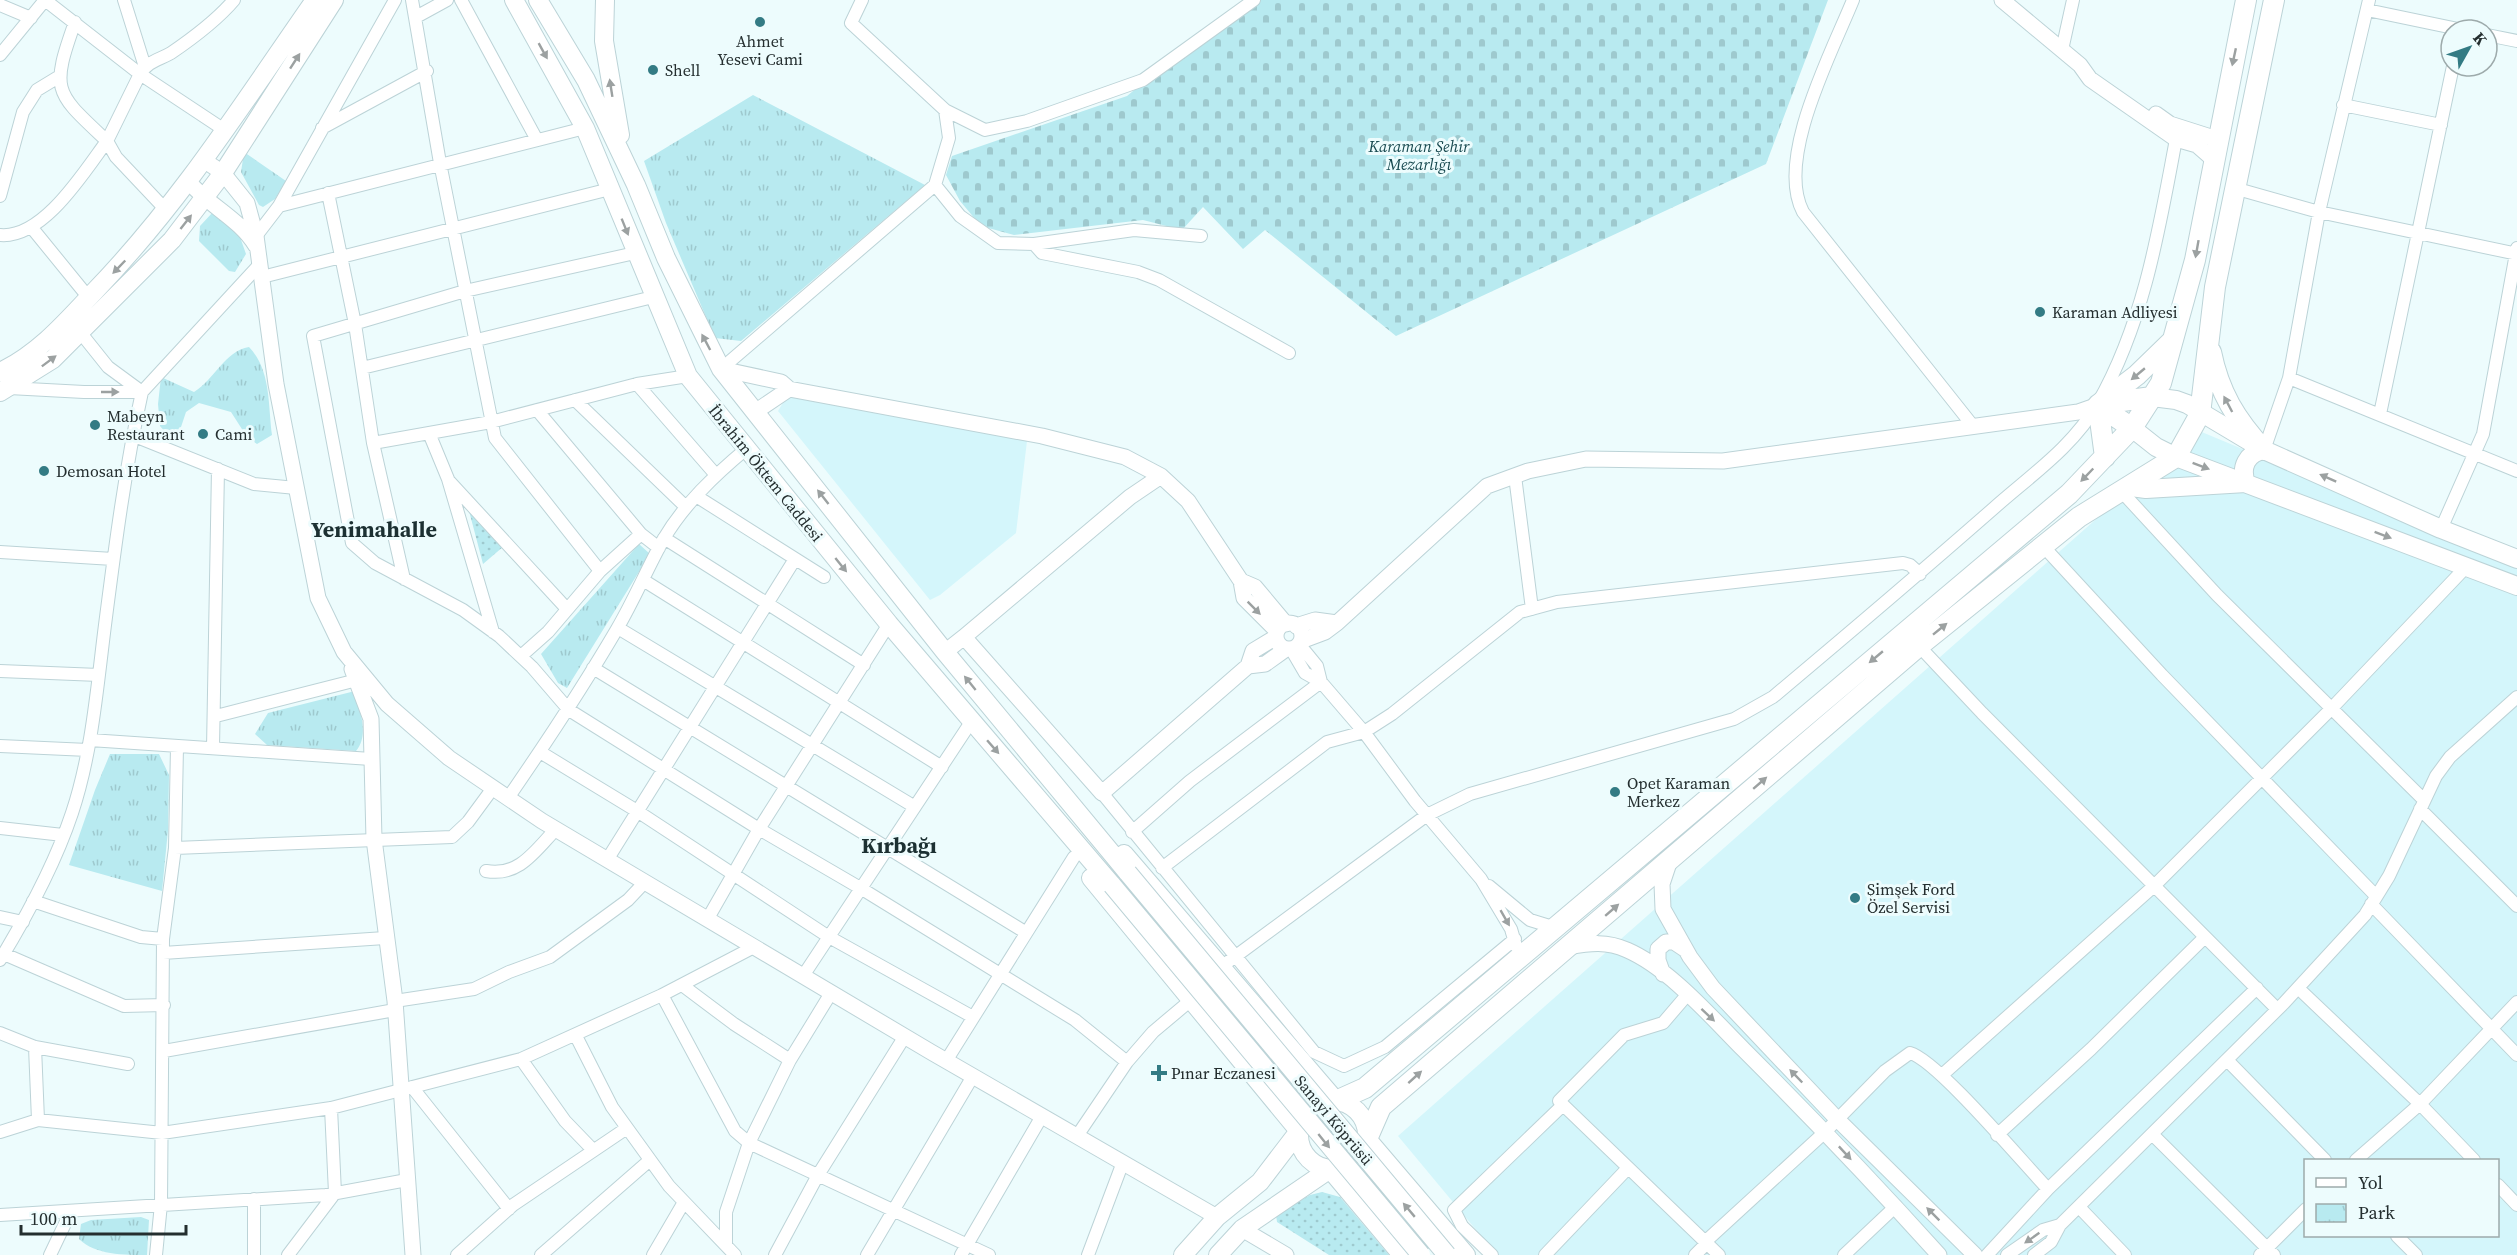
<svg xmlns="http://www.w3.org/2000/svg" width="2517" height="1255" font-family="'Source Serif 4',serif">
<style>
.built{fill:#d4f6fb;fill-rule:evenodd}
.grass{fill:url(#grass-dots)}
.cemetery{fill:url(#cemetery-stones)}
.park{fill:url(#park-tufts)}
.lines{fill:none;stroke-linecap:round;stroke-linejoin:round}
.minor-casing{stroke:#bcd3d7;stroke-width:14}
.tertiary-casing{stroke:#bcd3d7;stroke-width:17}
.secondary-casing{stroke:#bcd3d7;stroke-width:20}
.primary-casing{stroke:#bcd3d7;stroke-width:22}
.minor{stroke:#fff;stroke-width:12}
.tertiary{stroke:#fff;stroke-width:15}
.secondary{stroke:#fff;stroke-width:18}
.primary{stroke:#fff;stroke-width:20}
.secondary-bridge-casing{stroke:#bcd3d7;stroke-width:20;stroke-linecap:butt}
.secondary-bridge{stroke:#fff;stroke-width:18}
.oneway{fill:#9ca1a1}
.poi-dot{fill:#337b84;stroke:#edfcfd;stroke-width:2}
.labels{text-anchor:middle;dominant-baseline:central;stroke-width:6;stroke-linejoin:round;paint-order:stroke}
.poi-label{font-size:16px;fill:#242e2f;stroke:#edfcfd;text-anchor:start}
.park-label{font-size:16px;font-style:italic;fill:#184a50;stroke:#edfcfd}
.street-label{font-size:16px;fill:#242e2f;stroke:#edfcfd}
.district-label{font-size:22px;font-weight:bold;fill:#1c3032;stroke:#edfcfd}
</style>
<defs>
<pattern id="grass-dots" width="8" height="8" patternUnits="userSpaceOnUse" patternTransform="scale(1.5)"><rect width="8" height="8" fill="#b8eaf0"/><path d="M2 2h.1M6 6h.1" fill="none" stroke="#9ec9ce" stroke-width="1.8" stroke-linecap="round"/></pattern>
<pattern id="cemetery-stones" width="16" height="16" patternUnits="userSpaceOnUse" patternTransform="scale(1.5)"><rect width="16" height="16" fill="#b8eaf0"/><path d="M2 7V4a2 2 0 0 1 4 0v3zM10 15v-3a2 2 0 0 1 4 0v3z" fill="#9ec9ce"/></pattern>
<pattern id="park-tufts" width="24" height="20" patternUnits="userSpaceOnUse" patternTransform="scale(1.5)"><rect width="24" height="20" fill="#b8eaf0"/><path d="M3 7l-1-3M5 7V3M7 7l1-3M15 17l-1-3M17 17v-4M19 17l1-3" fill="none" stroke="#9ec9ce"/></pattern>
</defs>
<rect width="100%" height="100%" fill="#edfcfd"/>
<path class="built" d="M 792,388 L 1027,441 L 1016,533 L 940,595 L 930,600 L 778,411 Z
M 2197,430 L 2517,564 L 2517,1255 L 1497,1255 L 1398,1136 ZM 2306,1160 L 2498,1160 L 2498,1236 L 2306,1236 Z"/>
<path class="grass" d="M 468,507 L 504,546 L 483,564 Z
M 1322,1192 L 1340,1197 L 1389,1255 L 1329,1255 L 1277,1222 L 1276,1215 L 1310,1195 Z"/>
<path class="cemetery" d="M 1260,0 L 1828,0 L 1766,164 L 1396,336 L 1265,230 L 1243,249 L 1203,207 L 1182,230 L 1143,220 L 1014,235 L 981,226 L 960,201 L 946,175 L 952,156 L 1127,96 L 1178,54 Z"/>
<path class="park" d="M 753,95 L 925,185 L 741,341 L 715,338 L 666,223 L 644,161 Z
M 244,152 L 286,181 L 275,199 L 263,207 L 259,205 L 241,172 Z
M 218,210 L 240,237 L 246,254 L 235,272 L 229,271 L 199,241 L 200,226 L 213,212 Z
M 249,347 C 271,370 268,404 272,435 L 257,444 L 247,437 L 231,412 L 199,403 L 186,412 L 178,436 L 166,433 L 160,426 L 158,404 L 161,377 L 194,392 C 214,380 225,351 249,347 Z
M 639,544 L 650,554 L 567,688 L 558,683 L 541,654 Z
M 355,691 C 359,710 370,734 356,751 L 267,745 L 255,734 L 268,713 Z
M 110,754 L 159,754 L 169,775 L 168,830 L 162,891 L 69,865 L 95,790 Z
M 141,1217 L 149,1220 L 147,1255 C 124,1255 95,1255 79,1239 L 81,1224 L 91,1220 Z"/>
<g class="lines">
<g class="minor-casing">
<path id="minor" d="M 45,0 L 140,74 L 107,141 L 116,157 L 166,210
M 124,0 L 145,67
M 412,0 L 440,163 L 495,438 L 600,571
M 461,0 L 537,140
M 1853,0 C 1832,52 1775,159 1803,212 L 1973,426
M 0,5 L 31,18
M 2367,10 L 2463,30
M 416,17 L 447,0
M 2487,35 L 2517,41
M 2062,50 L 2073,0
M 0,55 L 45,0
M 2343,105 L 2441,125
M 945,110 L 985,130 L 1027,121 L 1143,80 L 1254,0
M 322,128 L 427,71
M 226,131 L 140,74 C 148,61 159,60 171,53 C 193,38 217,20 234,0
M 935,185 L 960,216 L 998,243 L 1034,244 L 1134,230 L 1201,236
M 2234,188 L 2319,212 L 2517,254
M 328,193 L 355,324 L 373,443 L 404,579
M 0,196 L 23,112 L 37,90 L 60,76
M 279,206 L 395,0
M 32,228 L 89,298
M 0,235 C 43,239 84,172 107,141 C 55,92 50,92 75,22
M 256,236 L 279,206 L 585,128
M 1034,244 L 1042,253 L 1138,272 L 1159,280 L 1289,353
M 635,253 L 465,291 L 313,336 L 352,543 L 375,563 L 463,610 L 499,636 L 532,667 L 569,710 L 759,829 L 862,889 L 1075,1020 L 1127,1062
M 262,277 L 610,189
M 362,368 L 653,297
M 721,369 L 935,185 L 949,138 L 945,110 L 851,23 L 862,0
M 2289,378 L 2517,471
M 637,384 L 716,475
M 9,388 L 84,392 L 142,392 L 260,264
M 575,400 L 686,507
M 537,410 L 641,534 L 659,548
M 2380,414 L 2453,66
M 429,433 L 448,479 L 493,632
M 132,435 L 254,484 L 296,488
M 373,443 L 491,422 L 637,384 L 688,376
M 2264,450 L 2289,378 L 2319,212 L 2369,0
M 1515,476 L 1532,609
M 450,482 L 567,609
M 2122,492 L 2217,595 L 2423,799
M 696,496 L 824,577
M 2441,529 L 2483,434 L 2517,248
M 664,538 L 864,665
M 2043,546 L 2162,675 L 2376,896
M 0,552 L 113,559
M 643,580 L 942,767
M 618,628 L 915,807
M 1299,644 L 1317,666 L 1321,682
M 1919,646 L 1982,713 L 2277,1009
M 1291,649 L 1305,673 L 1321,682 L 1364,732 L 1415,801 L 1481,879 L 1511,929 L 1516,946
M 521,656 L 548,632 L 600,571 L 641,534
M 593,668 L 1025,932
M 0,671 L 99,675
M 216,716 L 357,680
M 90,740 L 371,759
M 0,746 L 88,750
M 213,748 L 218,469
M 540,752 L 637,811 L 829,937 L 973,1017
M 1102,793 L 1314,1052 L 1344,1066 L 1385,1047 L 1515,939
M 508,798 C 546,743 583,687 617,629 C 634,600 647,569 663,540 C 684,504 715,475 746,449
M 2420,809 L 2517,906
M 0,828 L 63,835
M 1132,832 L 1190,781 L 1321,682
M 175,848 L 452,837 L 468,822 L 493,788
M 607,860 L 795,559
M 1162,868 L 1327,742 L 1364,732 L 1392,714 L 1520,612 L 1557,602 L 1903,563 L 1910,565 L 1920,574
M 486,871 C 519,877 535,851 556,829
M 1489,886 L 1530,920 L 1556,928
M 33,901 L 141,937 L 163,939
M 2371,904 L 2517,1055
M 0,917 L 23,922
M 707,920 L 759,829 L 889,624
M 163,953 L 385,938
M 4,954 L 124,1006 L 164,1005
M 0,960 C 28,914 55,864 72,813 C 92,753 97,688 105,625 C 115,547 125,469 142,392 L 108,367 L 80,332
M 1221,967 L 1427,815 L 1470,794 L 1734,719 L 1773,697 C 1847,635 1921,572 1994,508 C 2030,476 2074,446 2098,403 C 2144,322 2159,230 2176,139
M 803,976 L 971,722
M 682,985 L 734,1024 L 790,1060
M 2298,988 L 2420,1104 L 2474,1160
M 662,995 L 735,1131 L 749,1143 L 989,1255
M 1687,995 L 1663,1023 L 1624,1035 L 1559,1101 L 1719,1255
M 395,1001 L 474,989 L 509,972 L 550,957 L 628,900 L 644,883
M 0,1033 L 35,1047 L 128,1064
M 576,1036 L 612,1107 L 669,1186 L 735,1255
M 164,1051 L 395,1010
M 521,1059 L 565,1121 L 593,1150
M 2227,1060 L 2325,1160
M 946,1061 L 1074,857
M 1942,1075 L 2154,886 L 2330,710 L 2466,567
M 412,1087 L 509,1209
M 38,1120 L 162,1133 L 331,1108 L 521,1059 L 662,995 L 754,947
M 0,1132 L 38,1120 L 35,1047
M 1997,1135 L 2091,1049 L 2205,937
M 2153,1135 L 2274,1255
M 1077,1136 L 1127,1062 L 1153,1032 L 1191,1000
M 2356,1160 L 2420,1104 L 2517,1002
M 2498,1185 L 2517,1205
M 2079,1207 L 2125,1255
M 0,1215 L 326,1195 L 407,1180
M 2060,1225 L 2284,1003 L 2365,915 L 2389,876 L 2436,776 L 2450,757 L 2517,697
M 2397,1236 L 2416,1255
M 1706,1241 L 1825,1132 L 1885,1071 L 1910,1053 C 1937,1060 2023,1163 2048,1189
M 726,1244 L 726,1212 L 749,1143 L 790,1060 L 831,993
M 50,1255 L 71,1211
M 156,1255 L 161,1204 L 163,939 L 175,848 L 177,747
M 254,1255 L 254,1199
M 288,1255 L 335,1193 L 331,1108
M 457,1255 L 513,1205 L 627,1128
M 541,1255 L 650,1160
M 653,1255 L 684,1202
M 775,1255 L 818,1175 L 905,1036
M 867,1255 L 973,1076
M 961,1255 L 1042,1116
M 1088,1255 L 1123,1162
M 1492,1255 L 1462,1226 L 1454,1210 L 1563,1105
M 1545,1255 L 1628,1168
M 1695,1255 L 1707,1243
M 1844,1255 L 1896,1206
M 1987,1255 L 2048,1189 L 2257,988
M 2007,1255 L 2043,1230 L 2060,1225 L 2051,1242 L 2034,1255
M 2260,1255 L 2306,1209"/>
</g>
<g class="tertiary-casing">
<path id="tertiary" d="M 2002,0 L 2080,65 L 2090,79 L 2176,139 L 2197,145 L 2213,159
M 2156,114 L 2170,124 L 2217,139
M 205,161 L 223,173 L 247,203 L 256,236 L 276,384 L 318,598 L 344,652 L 387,704 L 449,758 L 542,821 L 931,1052 L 1217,1217
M 189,182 C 209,206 240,219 256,246
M 721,369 L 781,382 L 789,389 L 1042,436 L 1125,457 L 1161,476 L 1188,501 L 1241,581 L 1244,598 L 1277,631
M 755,412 L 789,389
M 1241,581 L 1255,587 L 1286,624
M1276 636a13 13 0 1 1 26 0a13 13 0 1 1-26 0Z
M 1296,626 L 1315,620 L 1337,623
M 964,637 L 1130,497 L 1161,476
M 1301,641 L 1325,632 L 1337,623 L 1487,486 L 1528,471 L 1586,459 L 1723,461 L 2078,412 L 2098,405
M 945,652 L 964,637 L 1102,793 L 1248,666 L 1253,651 L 1276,637
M 1248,666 L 1265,664 L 1286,649
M 352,669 L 371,719 L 374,839 L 395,1001 L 413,1255
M 1670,860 L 1662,884 L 1663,909 L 1690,957 L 1713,988 L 1837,1119 L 1975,1255
M 1569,947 C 1590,943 1607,941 1627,950 C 1669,968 1712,1018 1744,1050 C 1811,1117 1876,1185 1939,1255
M 1663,974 L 1658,960 L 1658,949 L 1666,942 L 1674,942 L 1686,950
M 1242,1229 L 1286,1255"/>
</g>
<g class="secondary-casing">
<path id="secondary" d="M 514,0 L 585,128 L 688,376 L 889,624 L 1112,885
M 538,0 L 586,80 L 636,185 L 666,258 L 721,369 L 945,652 L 1128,873
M 605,0 L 604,41 L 620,135
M 0,372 C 38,354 65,323 93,293 C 181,202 243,103 315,0
M 0,392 L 53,359 L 172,240 L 223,173 L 334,0
M 2152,397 L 2176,400 L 2187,404 L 2264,450 L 2441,529 L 2517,559
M 2132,428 L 2156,447 L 2176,457 L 2517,586
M 2131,487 L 2146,489 L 2246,483 C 2240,467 2247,453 2264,450
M 1124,854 L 1336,1101
M 1091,878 L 1299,1131 L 1260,1182 L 1217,1217 L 1183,1255
M1299 1135a34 34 0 1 1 68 0a34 34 0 1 1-68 0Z
M 1367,1139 L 1466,1255
M 1218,1255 L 1242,1229 L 1330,1169 L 1402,1255"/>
</g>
<g class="primary-casing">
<path id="primary" d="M 2211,352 C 2219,392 2236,420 2264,450
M 2100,404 L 2152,397
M 2098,405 L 2137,375 L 2171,342
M 2098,405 L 2105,457
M 2098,405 L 2132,428
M 1336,1101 L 1365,1088 L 2069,494 L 2132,428 L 2161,383 L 2195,260 L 2246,0
M 1367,1139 L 1381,1107 L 1919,646 L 2079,517 L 2176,457 L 2200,414 L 2215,287 L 2274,0"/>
</g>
<use href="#minor" class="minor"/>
<use href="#tertiary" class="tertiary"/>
<use href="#secondary" class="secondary"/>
<use href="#primary" class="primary"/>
<g class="secondary-bridge-casing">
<path id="secondary-bridge" d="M 1128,873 L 1447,1255
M 1112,885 L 1421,1255"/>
</g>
<use href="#secondary-bridge" class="secondary-bridge"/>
</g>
<defs><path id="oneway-solid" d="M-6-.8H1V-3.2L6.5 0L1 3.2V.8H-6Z" transform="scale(1.5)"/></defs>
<g class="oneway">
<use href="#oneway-solid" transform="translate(543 51) rotate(61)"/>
<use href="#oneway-solid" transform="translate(2234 57) rotate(102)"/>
<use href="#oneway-solid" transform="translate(295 61) rotate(-57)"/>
<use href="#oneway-solid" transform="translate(611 88) rotate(-99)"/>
<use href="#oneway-solid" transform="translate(186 222) rotate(-52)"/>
<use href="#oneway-solid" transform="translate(625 227) rotate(68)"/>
<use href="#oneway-solid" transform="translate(2197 249) rotate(100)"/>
<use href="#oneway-solid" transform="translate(119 267) rotate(134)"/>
<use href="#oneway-solid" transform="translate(706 342) rotate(-118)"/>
<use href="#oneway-solid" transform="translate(49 361) rotate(-37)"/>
<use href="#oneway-solid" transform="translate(2138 374) rotate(140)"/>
<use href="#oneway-solid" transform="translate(110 392)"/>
<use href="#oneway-solid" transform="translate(2228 404) rotate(-118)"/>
<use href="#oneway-solid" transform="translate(2201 466) rotate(21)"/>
<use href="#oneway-solid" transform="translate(2087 475) rotate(134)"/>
<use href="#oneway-solid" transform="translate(2328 478) rotate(-156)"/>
<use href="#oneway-solid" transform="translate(823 497) rotate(-128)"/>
<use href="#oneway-solid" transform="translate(2383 535) rotate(21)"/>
<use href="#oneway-solid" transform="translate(841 565) rotate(51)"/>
<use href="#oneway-solid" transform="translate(1254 608) rotate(45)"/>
<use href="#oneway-solid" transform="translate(1940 629) rotate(-39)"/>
<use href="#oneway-solid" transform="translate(1876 657) rotate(140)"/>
<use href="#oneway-solid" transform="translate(970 683) rotate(-129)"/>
<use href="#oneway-solid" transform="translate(993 747) rotate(49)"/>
<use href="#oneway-solid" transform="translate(1760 783) rotate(-41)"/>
<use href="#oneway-solid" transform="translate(1612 910) rotate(-41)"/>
<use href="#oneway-solid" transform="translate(1505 918) rotate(60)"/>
<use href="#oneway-solid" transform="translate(1708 1015) rotate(43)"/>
<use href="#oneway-solid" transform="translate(1796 1076) rotate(-134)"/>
<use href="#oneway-solid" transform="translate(1415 1077) rotate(-42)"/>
<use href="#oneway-solid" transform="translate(1324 1141) rotate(51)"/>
<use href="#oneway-solid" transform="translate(1845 1153) rotate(47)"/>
<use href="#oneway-solid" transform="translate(1409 1210) rotate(-130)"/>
<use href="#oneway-solid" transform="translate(1933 1214) rotate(-135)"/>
<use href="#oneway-solid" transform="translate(2032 1238) rotate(145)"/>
</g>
<g class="poi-dot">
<circle cx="760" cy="22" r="6"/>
<circle cx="653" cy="70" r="6"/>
<circle cx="2040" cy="312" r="6"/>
<circle cx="95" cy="425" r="6"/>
<circle cx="203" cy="434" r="6"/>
<circle cx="44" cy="471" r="6"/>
<circle cx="1615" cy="792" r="6"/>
<circle cx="1855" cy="898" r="6"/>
<path d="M1156 1064h6v6h6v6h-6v6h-6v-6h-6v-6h6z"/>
</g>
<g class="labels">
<g class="poi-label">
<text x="760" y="41" text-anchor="middle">Ahmet<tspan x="760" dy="18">Yesevi Cami</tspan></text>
<text x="665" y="70">Shell</text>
<text x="2052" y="312">Karaman Adliyesi</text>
<text x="107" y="416">Mabeyn<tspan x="107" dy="18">Restaurant</tspan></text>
<text x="215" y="434">Cami</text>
<text x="56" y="471">Demosan Hotel</text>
<text x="1627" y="783">Opet Karaman<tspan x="1627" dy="18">Merkez</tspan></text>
<text x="1867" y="889">Şimşek Ford<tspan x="1867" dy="18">Özel Servisi</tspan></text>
<text x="1171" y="1073">Pınar Eczanesi</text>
</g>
<g class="park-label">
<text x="1419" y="146">Karaman Şehir<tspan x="1419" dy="18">Mezarlığı</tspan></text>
</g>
<g class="street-label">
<text transform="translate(766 473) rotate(51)">İbrahim Öktem Caddesi</text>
<text transform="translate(1334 1120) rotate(50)">Sanayi Köprüsü</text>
</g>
<g class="district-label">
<text x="374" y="529">Yenimahalle</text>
<text x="899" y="845">Kırbağı</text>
</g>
</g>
<rect x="2304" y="1159" width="195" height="78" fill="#edfcfd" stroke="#9daaab" stroke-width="1.5"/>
<rect x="2316" y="1178" width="30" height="9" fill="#ffffff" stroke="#9daaab" stroke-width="1.5"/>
<text x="2358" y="1189" font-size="18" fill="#242e2f">Yol</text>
<rect x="2316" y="1204" width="30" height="18" fill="url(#park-tufts)" stroke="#9daaab" stroke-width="1.5"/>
<text x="2358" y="1219" font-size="18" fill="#242e2f">Park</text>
<g transform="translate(2469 48) rotate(50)"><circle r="28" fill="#edfcfd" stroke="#9daaab" stroke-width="1.5"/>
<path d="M0-4.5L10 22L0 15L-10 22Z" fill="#337b84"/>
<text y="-9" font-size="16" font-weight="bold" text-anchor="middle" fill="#242e2f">K</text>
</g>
<path d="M21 1225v9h165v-9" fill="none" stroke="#242e2f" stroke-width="3"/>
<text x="30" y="1225" font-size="18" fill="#242e2f" stroke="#edfcfd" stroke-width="4.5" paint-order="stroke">100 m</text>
</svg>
